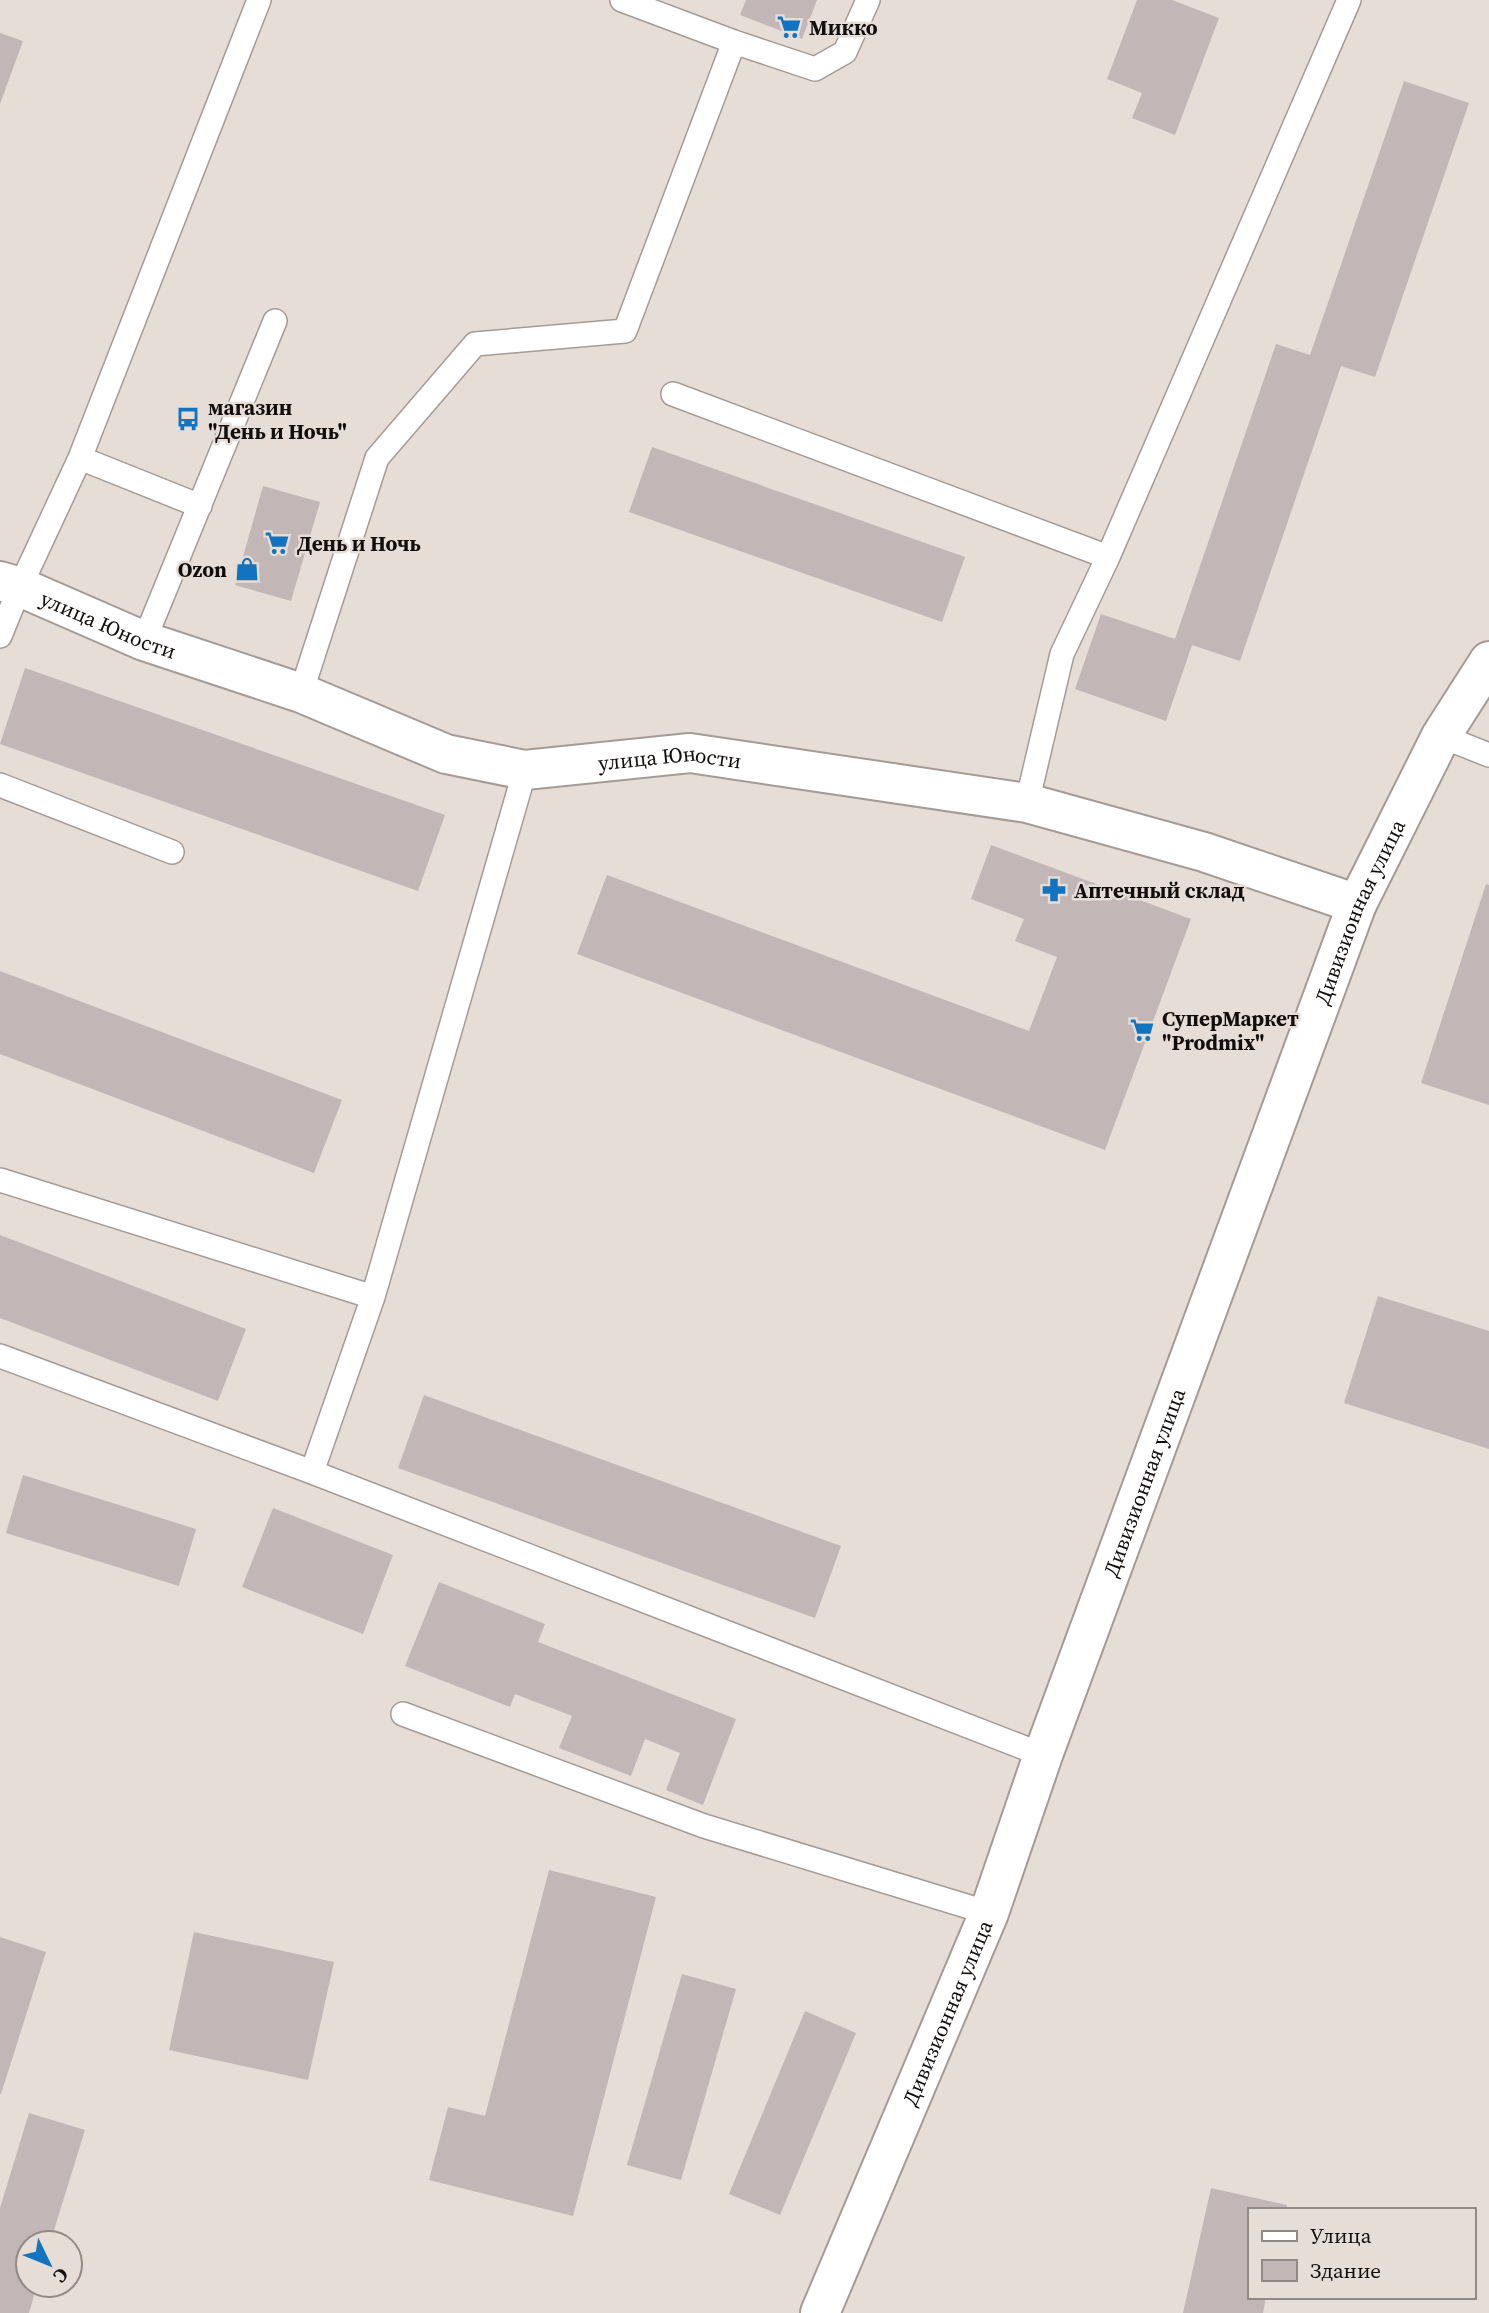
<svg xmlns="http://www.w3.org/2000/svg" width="1489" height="2313" font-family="'Source Serif 4',serif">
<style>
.building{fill:#c2b6b6}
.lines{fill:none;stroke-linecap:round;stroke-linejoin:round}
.lane-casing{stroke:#a59b96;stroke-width:26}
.street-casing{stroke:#a59b96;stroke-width:42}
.lane{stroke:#fff;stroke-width:23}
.street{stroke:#fff;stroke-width:38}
.labels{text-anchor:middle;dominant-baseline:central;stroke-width:5;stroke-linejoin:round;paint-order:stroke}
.poi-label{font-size:21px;font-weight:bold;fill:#100d0b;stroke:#e7ddd7;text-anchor:start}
.street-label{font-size:21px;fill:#100d0b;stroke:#e7ddd7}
</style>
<rect width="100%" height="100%" fill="#e7ddd7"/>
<path class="building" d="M 746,0 L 817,0 L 802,39 L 740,15 Z
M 1137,0 L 1172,0 L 1219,18 L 1175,135 L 1132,118 L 1142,93 L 1107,79 Z
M 0,33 L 23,41 L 0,104 Z
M 1404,81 L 1469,103 L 1375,377 L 1341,366 L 1240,661 L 1192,645 L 1166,721 L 1075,689 L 1101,614 L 1175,639 L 1276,344 L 1310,355 Z
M 652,447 L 965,557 L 942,622 L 629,512 Z
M 263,486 L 320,502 L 291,601 L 235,585 Z
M 25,668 L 445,815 L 418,891 L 0,744 Z
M 991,845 L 1191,919 L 1105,1150 L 577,954 L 607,875 L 1029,1031 L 1057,957 L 1015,941 L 1024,919 L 971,899 Z
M 1486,884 L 1489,885 L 1489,1105 L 1421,1083 Z
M 0,971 L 342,1100 L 314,1173 L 0,1054 Z
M 0,1235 L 246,1329 L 218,1401 L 0,1318 Z
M 1378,1296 L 1489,1331 L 1489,1449 L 1344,1403 Z
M 424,1395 L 841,1546 L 815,1618 L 398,1468 Z
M 23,1475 L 196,1529 L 179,1586 L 6,1533 Z
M 273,1508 L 393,1555 L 363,1634 L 242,1587 Z
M 439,1582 L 545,1624 L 538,1642 L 736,1719 L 703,1805 L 666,1790 L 680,1753 L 645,1739 L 631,1776 L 559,1748 L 572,1716 L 515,1694 L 510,1707 L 405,1666 Z
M 549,1870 L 656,1897 L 573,2216 L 429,2180 L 448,2107 L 485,2116 Z
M 194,1932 L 334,1962 L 308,2080 L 169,2050 Z
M 0,1937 L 46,1952 L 1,2094 L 0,2094 Z
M 682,1974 L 736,1989 L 681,2180 L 627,2165 Z
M 805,2011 L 856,2033 L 780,2215 L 729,2194 Z
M 29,2113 L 85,2130 L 50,2243 L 28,2243 L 28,2285 L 37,2285 L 29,2313 L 0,2313 L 0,2208 Z
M 1211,2188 L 1287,2205 L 1286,2210 L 1249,2210 L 1249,2297 L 1266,2297 L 1263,2313 L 1183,2313 Z"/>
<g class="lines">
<g class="lane-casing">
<path id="lane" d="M 622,0 L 734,42
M 673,394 L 1108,557
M 80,458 L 200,506
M 0,636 L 20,587 L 80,458 L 259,0
M 144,641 L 275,321
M 301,693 L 377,458 L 475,344 L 625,331 L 734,42 L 815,69 L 845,52 L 868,0
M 1441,736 L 1489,755
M 0,785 L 172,852
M 1027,803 L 1062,654 L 1108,557 L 1349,0
M 0,1180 L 373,1297
M 0,1356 L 312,1472 L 1043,1755
M 312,1472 L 373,1297 L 525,770
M 403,1714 L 704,1826 L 989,1913"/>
</g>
<g class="street-casing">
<g id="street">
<path id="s1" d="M 0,581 L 20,587 L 144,641 L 301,693 L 446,754 L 525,770 L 690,753 L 1027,803 L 1204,852 L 1357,904"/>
<path id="s2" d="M 820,2313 L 989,1913 L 1043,1755 L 1357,904 L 1441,736 L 1489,661"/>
</g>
</g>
<use href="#lane" class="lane"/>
<use href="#street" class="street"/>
</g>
<defs>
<g id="supermarket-bare" transform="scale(1.89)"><path d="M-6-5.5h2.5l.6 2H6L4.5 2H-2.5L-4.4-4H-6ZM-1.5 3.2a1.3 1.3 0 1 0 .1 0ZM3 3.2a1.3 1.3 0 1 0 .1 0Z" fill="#1274c0" stroke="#e7ddd7" stroke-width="2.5" paint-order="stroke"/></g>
<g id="bus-bare" transform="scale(1.89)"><path d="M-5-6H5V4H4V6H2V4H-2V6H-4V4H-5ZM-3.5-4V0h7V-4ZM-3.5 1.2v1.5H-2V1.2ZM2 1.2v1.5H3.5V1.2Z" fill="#1274c0" stroke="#e7ddd7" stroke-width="2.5" paint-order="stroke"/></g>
<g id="shop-bare" transform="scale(1.89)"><path d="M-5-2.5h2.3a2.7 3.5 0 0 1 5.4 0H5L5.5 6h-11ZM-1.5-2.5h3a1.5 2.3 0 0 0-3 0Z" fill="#1274c0" stroke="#e7ddd7" stroke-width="2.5" paint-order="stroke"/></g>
<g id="pharmacy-bare" transform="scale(1.89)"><path d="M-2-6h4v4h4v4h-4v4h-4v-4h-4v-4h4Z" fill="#1274c0" stroke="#e7ddd7" stroke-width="2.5" paint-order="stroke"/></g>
</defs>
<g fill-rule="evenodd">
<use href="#supermarket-bare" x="789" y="27"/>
<use href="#bus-bare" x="188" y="419"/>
<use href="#supermarket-bare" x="277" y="543"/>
<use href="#shop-bare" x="247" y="569"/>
<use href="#pharmacy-bare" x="1054" y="890"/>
<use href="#supermarket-bare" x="1142" y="1030"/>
</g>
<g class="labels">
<g class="poi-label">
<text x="809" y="27">Микко</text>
<text x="208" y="407">магазин<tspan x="208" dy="24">"День и Ночь"</tspan></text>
<text x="297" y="543">День и Ночь</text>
<text x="227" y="569" text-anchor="end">Ozon</text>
<text x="1074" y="890">Аптечный склад</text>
<text x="1162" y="1018">СуперМаркет<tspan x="1162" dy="24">"Prodmix"</tspan></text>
</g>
<g class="street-label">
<text stroke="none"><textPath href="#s1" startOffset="117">улица Юности</textPath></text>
<text stroke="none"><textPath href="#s1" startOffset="705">улица Юности</textPath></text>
<text stroke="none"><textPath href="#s2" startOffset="1502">Дивизионная улица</textPath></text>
<text stroke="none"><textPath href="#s2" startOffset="892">Дивизионная улица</textPath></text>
<text stroke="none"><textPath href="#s2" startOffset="326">Дивизионная улица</textPath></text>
</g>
</g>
<rect x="1248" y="2208" width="228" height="91" fill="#e7ddd7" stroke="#918a85" stroke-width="2"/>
<rect x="1262" y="2231" width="35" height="10" fill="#ffffff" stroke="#918a85" stroke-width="2"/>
<text x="1310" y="2243" font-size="21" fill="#100d0b">Улица</text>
<rect x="1262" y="2260" width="35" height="21" fill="#c2b6b6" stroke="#918a85" stroke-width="2"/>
<text x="1310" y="2278" font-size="21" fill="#100d0b">Здание</text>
<g transform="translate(49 2264) rotate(133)"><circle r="33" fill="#e7ddd7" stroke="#918a85" stroke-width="2"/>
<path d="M0-5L12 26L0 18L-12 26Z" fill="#1274c0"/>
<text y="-10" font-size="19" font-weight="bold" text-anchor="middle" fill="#100d0b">С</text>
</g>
</svg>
